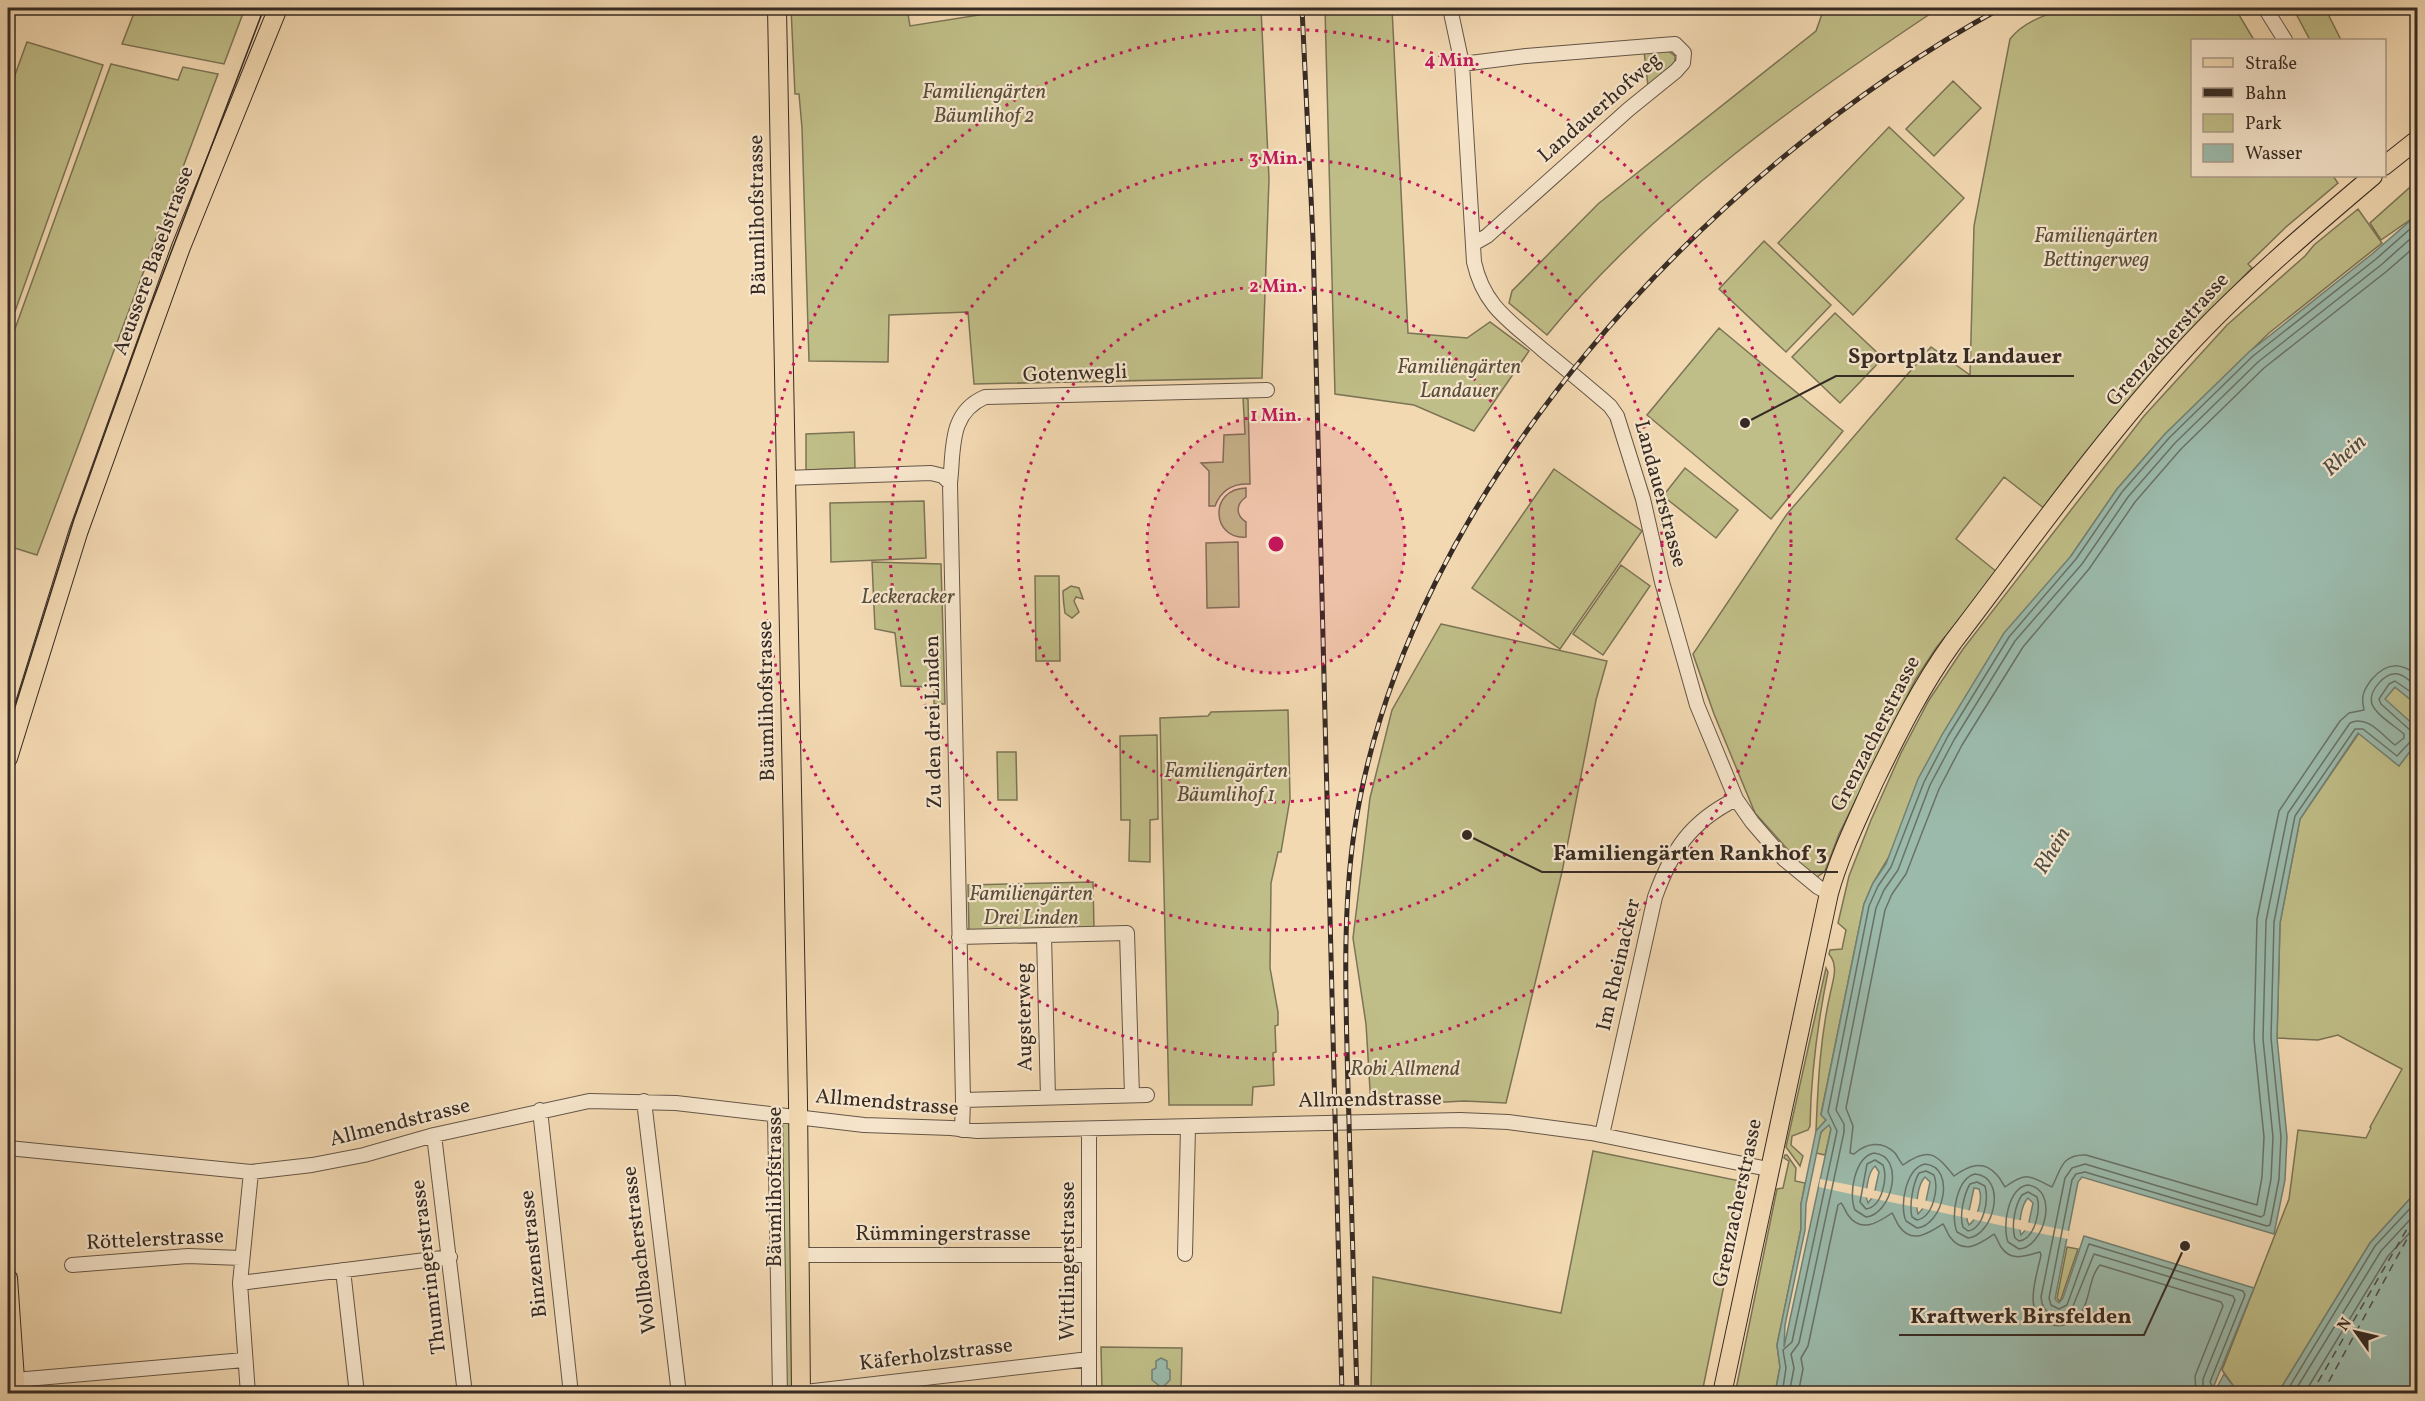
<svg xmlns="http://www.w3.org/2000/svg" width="2425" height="1401" font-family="Vollkorn,serif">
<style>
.green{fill:#c0be88;stroke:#7b7456;stroke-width:1.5}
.water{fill:#9bbaab;stroke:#738175;stroke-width:1.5;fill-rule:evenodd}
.pier{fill:#f3d9b2}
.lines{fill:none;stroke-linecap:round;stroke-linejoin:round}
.shore{stroke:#687268;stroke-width:1.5}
.ferry{stroke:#4f4f46;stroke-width:1.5;stroke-dasharray:8 6;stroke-linecap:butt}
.minor-casing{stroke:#655648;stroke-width:16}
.major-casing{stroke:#362b24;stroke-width:20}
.minor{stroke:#f7e6cd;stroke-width:14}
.major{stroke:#f3d9b2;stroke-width:18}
.tram{stroke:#362b24;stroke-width:1.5}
.rail-casing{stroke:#362b24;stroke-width:5}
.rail{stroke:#f7e6cd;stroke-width:3;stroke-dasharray:9;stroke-linecap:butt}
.ring{fill:none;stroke:#c2185b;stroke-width:3;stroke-dasharray:3 6}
.labels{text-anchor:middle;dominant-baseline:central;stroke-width:4.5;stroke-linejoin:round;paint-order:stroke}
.park-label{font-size:21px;font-style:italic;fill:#58503d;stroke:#f7e6cd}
.street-label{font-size:21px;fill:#362b24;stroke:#f7e6cd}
.water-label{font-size:22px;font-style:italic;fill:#4f4f46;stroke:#f7e6cd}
.centre{fill:#c2185b;stroke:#f7e6cd;stroke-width:3}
.ring-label{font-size:18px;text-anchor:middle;font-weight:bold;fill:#c2185b;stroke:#f7e6cd;stroke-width:4.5;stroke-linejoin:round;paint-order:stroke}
.leader{fill:none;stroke:#362b24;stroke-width:2}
.callout-dot{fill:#362b24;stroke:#f7e6cd;stroke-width:2}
.callout-label{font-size:22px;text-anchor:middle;font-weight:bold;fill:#362b24;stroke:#f7e6cd;stroke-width:4.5;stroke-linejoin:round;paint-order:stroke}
</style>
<rect width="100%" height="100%" fill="#f3d9b2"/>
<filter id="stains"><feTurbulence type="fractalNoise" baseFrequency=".00333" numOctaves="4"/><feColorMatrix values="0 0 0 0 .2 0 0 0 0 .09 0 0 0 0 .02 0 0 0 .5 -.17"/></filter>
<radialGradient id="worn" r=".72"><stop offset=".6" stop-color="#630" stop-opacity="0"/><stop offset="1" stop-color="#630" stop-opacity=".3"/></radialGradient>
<path class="green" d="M 136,8 L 245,8 L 224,64 L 122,44 Z
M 791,8 L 907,8 L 910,26 L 1023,8 L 1261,8 L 1269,179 L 1262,378 L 974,384 L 968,312 L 889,315 L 888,362 L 809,361 L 802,128 L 799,94 L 795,94 Z
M 1325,8 L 1392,8 L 1408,333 L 1467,338 L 1490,322 L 1529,351 L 1474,431 L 1414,405 L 1335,394 Z
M 1818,8 L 1939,8 C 1799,101 1654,204 1547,335 L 1509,303 L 1512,291 L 1598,204 L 1816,31 L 1822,14 Z
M 2066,8 L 2235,8 L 2254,40 L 2192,40 L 2192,176 L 2333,176 L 2338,183 L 2286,227 L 2248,264 L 2252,268 L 2181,341 L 2175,340 L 2173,343 L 2175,348 L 2045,509 L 2004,477 L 1956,539 L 1997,572 L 1936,648 L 1915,680 L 1839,834 L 1825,871 L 1817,877 L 1798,863 L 1799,862 L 1755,813 L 1714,714 L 1693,654 L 1787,514 L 1931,347 L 1970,375 L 1974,226 L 2010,39 C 2024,21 2046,15 2066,8 Z
M 2293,8 L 2325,8 L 2341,40 L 2310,40 Z
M 27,42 L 103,65 L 8,331 L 8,94 Z
M 1667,50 L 1675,56 L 1675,64 L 1648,86 L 1644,51 Z
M 111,64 L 178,80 L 183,67 L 218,74 L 37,555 L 8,546 L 8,348 Z
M 1953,81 L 1981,108 L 1934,156 L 1906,129 Z
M 1889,127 L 1964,198 L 1853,315 L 1778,243 Z
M 2417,181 L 2417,215 L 2381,240 L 2370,223 Z
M 2358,209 L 2382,243 L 2269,333 L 2165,434 L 2117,489 L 2071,556 L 1873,883 L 1864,904 L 1821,1114 L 1826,1120 L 1816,1131 C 1818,1083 1820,1037 1831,990 C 1834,977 1838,965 1829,954 L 1830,950 L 1842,949 L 1846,930 L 1838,923 L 1849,876 L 1871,820 L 1901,753 L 1929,700 L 1963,649 L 2144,416 L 2227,325 L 2305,256 L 2314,245 Z
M 1764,241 L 1831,305 L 1786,352 L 1719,289 Z
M 1835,313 L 1883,358 L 1840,403 L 1792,357 Z
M 1719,328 L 1843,431 L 1771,519 L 1647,415 Z
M 1243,397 L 1248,399 L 1250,484 C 1233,483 1221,490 1215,506 L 1209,506 L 1209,471 L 1201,463 L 1223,462 L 1224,435 L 1245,434 Z
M 854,432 L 855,468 L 806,470 L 806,434 Z
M 1685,468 L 1738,510 L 1716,538 L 1663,496 Z
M 1554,469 L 1642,531 L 1560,649 L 1472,588 Z
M 1246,488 L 1246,497 C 1236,504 1235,515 1246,522 L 1246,537 C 1212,540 1208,489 1246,488 Z
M 924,501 L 926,558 L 831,562 L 830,503 Z
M 1238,542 L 1239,607 L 1207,608 L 1206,543 Z
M 872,562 L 941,564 L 945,704 L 934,704 L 934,687 L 901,686 L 895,633 L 875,629 Z
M 1621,565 L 1650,586 L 1603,655 L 1573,634 Z
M 1035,576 L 1059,576 L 1060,661 L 1036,661 Z
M 1071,586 L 1079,588 L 1083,599 L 1076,597 L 1074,601 L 1079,612 L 1072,618 L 1065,613 C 1064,606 1063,599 1063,591 Z
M 1441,624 L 1607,661 L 1596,700 L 1562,872 L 1506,1103 L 1464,1101 L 1371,1106 L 1366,1024 L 1353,938 L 1370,798 L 1392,710 Z
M 2395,687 L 2417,705 L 2417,728 L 2384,699 Z
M 1288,710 L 1290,799 L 1281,852 L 1278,852 L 1271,883 L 1270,968 L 1278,1012 L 1278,1025 L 1275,1026 L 1276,1052 L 1273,1053 L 1274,1085 L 1253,1087 L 1252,1105 L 1169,1105 L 1160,718 L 1208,716 L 1211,712 Z
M 2359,733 L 2399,766 L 2417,742 L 2417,1191 L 2370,1243 L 2278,1393 L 2232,1393 L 2235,1388 L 2222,1370 L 2289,1199 L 2298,1130 L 2366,1138 L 2371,1128 L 2370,1127 L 2402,1069 L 2338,1035 L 2318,1040 L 2277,1038 L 2280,923 L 2300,819 Z
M 1157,735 L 1158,819 L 1150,820 L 1150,862 L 1129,861 L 1130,820 L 1121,820 L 1120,736 Z
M 997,752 L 1016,752 L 1017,800 L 998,800 Z
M 1093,882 L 1094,928 L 969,931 L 968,885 Z
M 1826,968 L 1828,972 C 1817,1026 1811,1071 1810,1126 L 1808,1130 L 1792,1136 L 1791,1145 L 1803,1156 L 1800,1166 L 1786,1147 Z
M 775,1114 L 798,1117 L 801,1393 L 780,1393 Z
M 1829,1124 L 1831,1129 L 1825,1155 L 1816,1153 L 1821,1132 Z
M 1593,1151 L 1745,1182 L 1702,1393 L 1371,1393 L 1373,1277 L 1561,1313 Z
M 1785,1155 L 1787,1155 L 1796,1168 L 1795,1181 L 1805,1183 L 1801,1204 L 1801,1229 L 1777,1345 L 1780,1367 L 1775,1393 L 1735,1394 L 1777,1189 L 1783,1188 L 1789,1161 L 1784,1158 Z
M 2067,1247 L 2078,1249 L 2060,1302 L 2057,1298 Z
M 1101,1347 L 1182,1348 L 1181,1393 L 1102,1393 Z"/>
<path class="water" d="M 2417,215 L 2417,705 L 2395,687 L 2385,699 L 2417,728 L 2417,742 L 2399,766 L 2358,733 L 2300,819 L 2280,923 L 2277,1038 L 2287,1137 L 2285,1180 L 2274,1234 L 2082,1177 L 2078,1182 L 2055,1299 L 2059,1303 L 2063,1298 L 2084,1236 L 2254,1288 L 2211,1393 L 1775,1394 L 1780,1367 L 1777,1345 L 1801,1229 L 1801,1204 L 1816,1131 L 1826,1120 L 1821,1115 L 1864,904 L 1873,883 L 1886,864 L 1918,779 L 1943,733 L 2004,633 L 2071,556 L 2117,489 L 2165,434 L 2249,352 L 2372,254 ZM 1829,1125 L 1831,1129 L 1784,1347 L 1785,1325 L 1805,1230 L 1806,1204 L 1821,1132 ZM 1875,1166 L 1879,1172 L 1874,1195 L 1868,1203 C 1864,1195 1868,1172 1875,1166 ZM 1925,1177 L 1930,1182 L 1925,1206 L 1918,1214 C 1915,1205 1918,1184 1925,1177 ZM 1974,1188 L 1979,1189 C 1983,1198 1978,1218 1969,1225 L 1967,1220 ZM 2028,1198 L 2033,1203 L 2028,1227 L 2021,1235 C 2018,1226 2021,1205 2028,1198 Z
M 2417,1191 L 2418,1383 L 2412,1393 L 2278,1393 L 2370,1243 Z
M 1161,1358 L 1167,1361 L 1167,1368 L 1170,1370 L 1170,1380 L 1162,1388 L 1152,1380 L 1152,1370 L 1156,1368 L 1156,1361 Z
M 2224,1374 L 2235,1388 L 2232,1393 L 2214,1393 Z"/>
<path class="pier" d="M 1820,1179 L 1870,1189 L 1869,1198 L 1819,1187 Z
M 1872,1190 L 1921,1200 L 1920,1208 L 1870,1198 Z
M 1923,1200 L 1972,1211 L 1971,1219 L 1921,1208 Z
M 1974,1211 L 2024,1221 L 2022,1230 L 1972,1219 Z
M 2026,1222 L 2069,1231 L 2068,1239 L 2023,1230 Z"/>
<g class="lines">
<path class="shore" d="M 2418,244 L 2387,271 L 2264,368 L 2181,449 L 2135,502 L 2089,569 L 2023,647 L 1962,745 L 1939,789 L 1906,874 L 1892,894 L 1885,910 L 1846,1108 L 1853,1126 L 1850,1153 L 1854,1154 C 1866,1143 1882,1140 1895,1153 C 1898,1157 1900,1162 1903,1165 C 1929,1146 1936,1154 1954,1176 C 1968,1166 1983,1159 1997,1175 C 2001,1179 2002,1183 2005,1187 C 2028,1170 2031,1177 2052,1187 C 2061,1170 2061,1154 2086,1155 L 2257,1205 L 2262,1177 L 2264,1137 L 2254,1039 L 2257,919 L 2279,811 L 2340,721 L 2349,713 L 2364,710 C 2363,705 2362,700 2363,696 C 2364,689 2368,684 2372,679 C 2387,662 2401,662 2418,676
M 2418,697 L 2395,681 L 2389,684 L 2379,699 L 2381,704 L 2411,731 L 2418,732
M 1874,1153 C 1906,1156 1892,1215 1866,1217 L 1855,1210 C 1848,1194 1855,1157 1874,1153 Z
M 1875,1160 L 1883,1165 C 1888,1178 1882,1207 1866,1209 L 1860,1202 L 1867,1164 Z
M 1925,1164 C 1957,1167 1943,1226 1917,1228 L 1906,1221 C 1899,1206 1906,1168 1925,1164 Z
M 1926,1171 L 1934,1175 C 1939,1189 1933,1217 1917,1220 L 1912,1217 C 1909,1206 1913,1183 1919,1173 Z
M 1975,1174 C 2008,1177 1994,1236 1968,1238 L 1957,1232 C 1950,1216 1957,1178 1975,1174 Z
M 1977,1182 L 1985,1186 C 1989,1200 1984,1228 1968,1231 L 1963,1227 C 1959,1216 1964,1194 1970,1184 Z
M 2027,1185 C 2060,1188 2045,1247 2019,1249 L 2008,1242 C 2002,1226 2008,1189 2027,1185 Z
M 2028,1192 L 2037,1197 C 2041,1210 2035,1239 2019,1241 L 2015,1238 C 2011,1226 2015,1205 2022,1195 Z
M 1782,1394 L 1786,1368 L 1783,1350 L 1792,1342 L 1837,1131 L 1828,1112 L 1869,906 L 1878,886 L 1891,867 L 1924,782 L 1948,736 L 2009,637 L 2076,559 L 2122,492 L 2169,438 L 2253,356 L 2376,259 L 2418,222
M 1789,1394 L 1794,1368 L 1791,1354 L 1799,1343 L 1844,1132 L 1844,1124 L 1836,1110 L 1876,908 L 1884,890 L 1898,870 L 1930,785 L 1954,740 L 2015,641 L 2082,564 L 2128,497 L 2175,443 L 2258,362 L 2381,265 L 2418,232
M 1798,1394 L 1803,1369 L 1801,1358 L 1808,1346 L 1838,1205 L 1841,1203 C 1844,1206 1845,1211 1848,1215 C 1861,1234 1879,1222 1892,1213 C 1895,1217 1896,1222 1899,1226 C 1912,1245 1929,1233 1943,1224 C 1946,1228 1947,1233 1950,1237 C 1964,1256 1981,1243 1994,1234 C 1997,1238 1998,1242 2001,1247 C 2012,1263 2026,1255 2040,1252 L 2041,1255 C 2037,1276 2020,1317 2053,1325 C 2062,1327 2072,1324 2078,1317 C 2091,1302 2088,1278 2100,1265 L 2221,1302 L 2223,1306 L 2195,1376 L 2196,1394
M 2206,1394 L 2203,1386 L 2203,1379 L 2235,1300 L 2233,1296 L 2094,1254 L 2071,1311 C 2058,1322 2042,1314 2041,1297 L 2065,1178 L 2072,1168 L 2085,1164 L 2261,1217 L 2264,1215 L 2271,1179 L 2273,1137 L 2263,1039 L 2266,921 L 2288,813 L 2350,723 C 2367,714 2383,736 2395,745 L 2404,738 L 2404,734 C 2395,726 2376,715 2372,704 C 2368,691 2385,672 2398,674 C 2405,675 2412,683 2418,688
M 2227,1394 L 2225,1389 L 2214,1390 L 2210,1382 L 2245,1295 L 2243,1291 L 2089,1244 L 2067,1305 L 2059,1309 L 2051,1305 L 2049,1298 L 2072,1180 L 2076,1174 L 2085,1172 L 2267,1226 L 2270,1225 L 2279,1179 L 2281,1137 L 2271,1038 L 2274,922 L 2295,816 L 2355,729 L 2363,729 L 2397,756 L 2411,741 L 2418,739
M 2285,1394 L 2375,1246 L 2418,1200
M 2293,1394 L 2381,1251 L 2418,1211
M 2304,1394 L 2388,1256 L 2418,1224"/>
<path class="ferry" d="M 2311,1394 L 2418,1210
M 2322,1394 L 2418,1219"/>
<g class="minor-casing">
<path id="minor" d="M 1450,8 L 1462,64 L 1474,262 C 1484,307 1510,321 1543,350 C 1565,368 1588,387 1610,406 L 1617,416 L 1643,499 L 1662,582 L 1697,705 L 1736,799 L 1752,822 L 1784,859 L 1818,887 L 1829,893
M 2265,8 L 2285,40
M 1462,64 L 1526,56 L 1662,45 L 1675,44 L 1684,53 L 1683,63 L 1676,71 L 1629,109 L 1487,236 L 1473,244
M 785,478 L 931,473 L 943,476 L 950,483
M 1044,935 L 1048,1098
M 959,937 L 1127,933 L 1132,1095
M 963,1100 L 1147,1095
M 644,1101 L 679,1394
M 540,1110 L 571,1394
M 775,1114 L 780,1394
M 962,1130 L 963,1100 L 950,483 C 954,450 948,413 985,397 L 1267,390
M 434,1135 L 465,1394
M 1602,1135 L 1655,897 C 1672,850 1690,822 1736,799
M 8,1148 L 251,1172 L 312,1165 L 364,1155 L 434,1135 L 589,1101 L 676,1103 L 864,1125 L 951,1128 L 977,1131 L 1460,1120 L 1508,1122 L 1591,1133 L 1768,1169
M 1185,1254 L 1188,1127
M 798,1255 L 1089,1255
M 72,1265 L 188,1256 L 241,1258
M 343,1270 L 357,1394
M 240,1283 L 450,1257
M 15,1380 L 244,1360
M 248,1394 L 240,1283 L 251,1172
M 788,1394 L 1089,1359
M 1089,1394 L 1089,1129"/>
</g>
<g class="major-casing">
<path id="major" d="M 777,8 L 798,1103 L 801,1394
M 2384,166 L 2418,139
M 8,758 L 78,533 L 181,247 L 278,8
M 8,1278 L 16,1394
M 1722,1394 L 1829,893 C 1840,854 1858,818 1874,782 C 1898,733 1921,686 1953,642 C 2028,544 2100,442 2183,351 C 2242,287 2308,231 2373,176"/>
</g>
<use href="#minor" class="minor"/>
<use href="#major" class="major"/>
<path class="tram" d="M 8,729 L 74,519 L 148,313 L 264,8"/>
<g class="rail-casing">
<path id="rail" d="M 1302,8 L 1313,239 L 1342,1394
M 1357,1394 C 1354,1292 1351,1190 1348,1088 C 1346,1003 1342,917 1354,833 C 1404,493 1709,168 2001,8"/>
</g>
<use href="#rail" class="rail"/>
</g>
<circle cx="1276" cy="544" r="129" fill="#c2185b" fill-opacity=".12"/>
<g class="ring">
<circle cx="1276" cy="544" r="129"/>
<circle cx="1276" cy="544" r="258"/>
<circle cx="1276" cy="544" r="386"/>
<circle cx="1276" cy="544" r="515"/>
</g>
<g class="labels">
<g class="park-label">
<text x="984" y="92">Familiengärten<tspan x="984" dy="24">Bäumlihof 2</tspan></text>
<text x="2096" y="236">Familiengärten<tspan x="2096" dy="24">Bettingerweg</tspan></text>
<text x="1459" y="367">Familiengärten<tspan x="1459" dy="24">Landauer</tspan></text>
<text x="908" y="597">Leckeracker</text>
<text x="1226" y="771">Familiengärten<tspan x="1226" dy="24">Bäumlihof 1</tspan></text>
<text x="1031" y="894">Familiengärten<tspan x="1031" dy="24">Drei Linden</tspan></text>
<text x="1405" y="1069">Robi Allmend</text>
</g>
<g class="street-label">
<text transform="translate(1600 108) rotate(-41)">Landauerhofweg</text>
<text transform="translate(758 215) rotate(-91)">Bäumlihofstrasse</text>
<text transform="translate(154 261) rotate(-70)">Aeussere Baselstrasse</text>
<text transform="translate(2168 340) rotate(-48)">Grenzacherstrasse</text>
<text transform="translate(1075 374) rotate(-2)">Gotenwegli</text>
<text transform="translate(1660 494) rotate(75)">Landauerstrasse</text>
<text transform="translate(767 701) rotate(-91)">Bäumlihofstrasse</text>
<text transform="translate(934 722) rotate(-91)">Zu den drei Linden</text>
<text transform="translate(1876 734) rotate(-63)">Grenzacherstrasse</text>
<text transform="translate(1619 965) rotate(-77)">Im Rheinacker</text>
<text transform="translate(1025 1017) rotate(-91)">Augsterweg</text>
<text transform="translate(1370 1100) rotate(-1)">Allmendstrasse</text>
<text transform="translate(887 1103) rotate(5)">Allmendstrasse</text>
<text transform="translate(400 1123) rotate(-14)">Allmendstrasse</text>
<text transform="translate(775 1187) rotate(-90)">Bäumlihofstrasse</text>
<text transform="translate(1738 1203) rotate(-78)">Grenzacherstrasse</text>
<text x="943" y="1234">Rümmingerstrasse</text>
<text transform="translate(155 1240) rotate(-3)">Röttelerstrasse</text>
<text transform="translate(640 1250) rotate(-97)">Wollbacherstrasse</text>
<text transform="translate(534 1254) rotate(-96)">Binzenstrasse</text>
<text transform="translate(1068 1261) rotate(-90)">Wittlingerstrasse</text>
<text transform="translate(429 1267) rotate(-97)">Thumringerstrasse</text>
<text transform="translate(936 1355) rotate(-7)">Käferholzstrasse</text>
</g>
<g class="water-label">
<text transform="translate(2345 456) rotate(-42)">Rhein</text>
<text transform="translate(2053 851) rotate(-59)">Rhein</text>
</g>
</g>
<circle cx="1276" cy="544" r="9" class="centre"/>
<g class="ring-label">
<text x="1452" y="66">4 Min.</text>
<text x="1276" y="164">3 Min.</text>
<text x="1276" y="292">2 Min.</text>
<text x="1276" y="421">1 Min.</text>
</g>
<path class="leader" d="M1745 423L1836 376H2074M1467 835L1542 872H1838M2185 1246L2144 1335H1899"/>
<g class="callout-dot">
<circle cx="1745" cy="423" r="6"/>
<circle cx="1467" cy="835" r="6"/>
<circle cx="2185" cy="1246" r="6"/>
</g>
<g class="callout-label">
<text x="1955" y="363">Sportplatz Landauer</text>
<text x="1690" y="860">Familiengärten Rankhof 3</text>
<text x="2021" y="1323">Kraftwerk Birsfelden</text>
</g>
<rect width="2425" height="1401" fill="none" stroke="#f3d9b2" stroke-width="30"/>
<rect x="9" y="9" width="2407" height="1383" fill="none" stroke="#362b24" stroke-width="3"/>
<rect x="15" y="15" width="2395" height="1371" fill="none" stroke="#362b24" stroke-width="1.5"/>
<rect x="2191" y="39" width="195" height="138" fill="#f7e6cd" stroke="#aa9b89" stroke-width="1.5"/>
<rect x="2203" y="58" width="30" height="9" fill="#f3d9b2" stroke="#aa9b89" stroke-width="1.5"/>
<text x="2245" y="69" font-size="18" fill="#362b24">Straße</text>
<rect x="2203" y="88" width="30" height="9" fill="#362b24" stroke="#aa9b89" stroke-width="1.5"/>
<text x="2245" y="99" font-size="18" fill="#362b24">Bahn</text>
<rect x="2203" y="114" width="30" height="18" fill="#c0be88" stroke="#aa9b89" stroke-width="1.5"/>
<text x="2245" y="129" font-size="18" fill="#362b24">Park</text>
<rect x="2203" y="144" width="30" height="18" fill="#9bbaab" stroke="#aa9b89" stroke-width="1.5"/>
<text x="2245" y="159" font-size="18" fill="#362b24">Wasser</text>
<g transform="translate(2356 1332) rotate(304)" stroke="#f7e6cd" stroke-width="4.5" paint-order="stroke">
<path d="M0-4.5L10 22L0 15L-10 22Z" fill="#362b24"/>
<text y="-9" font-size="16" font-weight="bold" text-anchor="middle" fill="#362b24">N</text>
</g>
<rect width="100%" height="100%" filter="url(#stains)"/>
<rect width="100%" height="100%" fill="url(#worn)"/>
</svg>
